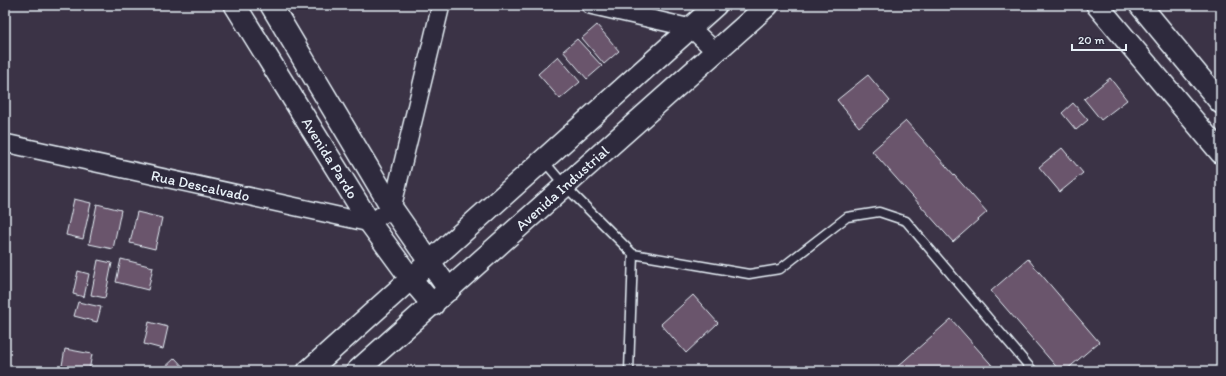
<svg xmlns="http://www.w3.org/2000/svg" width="1226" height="376" font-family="Itim,sans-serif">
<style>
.building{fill:#6a556c;stroke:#e8f1f8}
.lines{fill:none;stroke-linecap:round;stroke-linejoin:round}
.service-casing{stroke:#e8f1f8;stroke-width:11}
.minor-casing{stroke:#e8f1f8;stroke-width:20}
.tertiary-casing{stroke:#e8f1f8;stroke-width:24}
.service{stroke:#2f2a3d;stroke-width:8}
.minor{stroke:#2f2a3d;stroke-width:17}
.tertiary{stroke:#2f2a3d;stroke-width:21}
.labels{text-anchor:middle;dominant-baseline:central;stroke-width:3;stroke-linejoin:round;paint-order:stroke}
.street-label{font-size:15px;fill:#e8f1f8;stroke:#2f2a3d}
</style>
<rect width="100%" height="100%" fill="#3b3346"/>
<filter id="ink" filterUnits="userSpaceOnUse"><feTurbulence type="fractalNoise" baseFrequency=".025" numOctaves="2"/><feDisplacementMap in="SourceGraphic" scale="8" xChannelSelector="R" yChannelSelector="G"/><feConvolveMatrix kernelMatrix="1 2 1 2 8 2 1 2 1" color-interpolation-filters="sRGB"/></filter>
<g filter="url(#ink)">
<path class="building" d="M 597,25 L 619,51 L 604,64 L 582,38 Z
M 577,39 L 602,66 L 587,79 L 563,51 Z
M 558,56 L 580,82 L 560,99 L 538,74 Z
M 868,75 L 890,101 L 859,127 L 837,100 Z
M 1110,78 L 1127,100 L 1101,120 L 1084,99 Z
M 1073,103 L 1088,120 L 1076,130 L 1062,113 Z
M 906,121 L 987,212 L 953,242 L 872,151 Z
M 1062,148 L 1083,173 L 1060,192 L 1039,167 Z
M 74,199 L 91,203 L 83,239 L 66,235 Z
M 97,204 L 121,210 L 113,249 L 89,244 Z
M 137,212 L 162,218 L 155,249 L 130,243 Z
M 121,259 L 153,267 L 148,290 L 116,282 Z
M 1028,259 L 1099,342 L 1065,371 L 1060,371 L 991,291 Z
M 98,260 L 112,263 L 105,298 L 91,295 Z
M 78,271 L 89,274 L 84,297 L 73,294 Z
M 693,295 L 718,323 L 686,353 L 661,324 Z
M 78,302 L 101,307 L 97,322 L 74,316 Z
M 951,319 L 997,371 L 901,371 L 897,367 Z
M 149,322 L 168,327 L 163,349 L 144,344 Z
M 65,349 L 92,354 L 89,371 L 61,371 Z
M 175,358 L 187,371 L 162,371 L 162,370 Z"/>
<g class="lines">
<g class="service-casing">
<path id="service" d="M 543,160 L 565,186 L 633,254 L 749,274 L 780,269 L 847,217 L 879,212 L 906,221 L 1033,371
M 629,371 L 633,254"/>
</g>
<g class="minor-casing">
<g id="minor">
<path d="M 590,5 L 691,28 L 716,52"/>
<path id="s1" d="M 5,143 L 370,223 L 392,208 L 441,5"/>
</g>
</g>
<g class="tertiary-casing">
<g id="tertiary">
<path id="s2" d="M 235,5 L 370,223 L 411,279 L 433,305"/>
<path d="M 271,5 L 392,208 L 449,290"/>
<path d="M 1097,5 L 1221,153"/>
<path d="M 1140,5 L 1221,103"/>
<path d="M 308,371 L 716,5"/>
<path id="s3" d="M 357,371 L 768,5"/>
</g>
</g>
<use href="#service" class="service"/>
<use href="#minor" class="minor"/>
<use href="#tertiary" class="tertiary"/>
</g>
</g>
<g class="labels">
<g class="street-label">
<text stroke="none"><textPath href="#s2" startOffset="180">Avenida Pardo</textPath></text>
<text stroke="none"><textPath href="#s1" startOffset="200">Rua Descalvado</textPath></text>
<text stroke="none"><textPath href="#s3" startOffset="275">Avenida Industrial</textPath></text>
</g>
</g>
<rect width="1226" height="376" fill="none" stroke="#2f2a3d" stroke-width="20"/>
<rect x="10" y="10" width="1206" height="356" fill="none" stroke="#e8f1f8" stroke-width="1.5" filter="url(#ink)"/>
<path d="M1072 44v6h54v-6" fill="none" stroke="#e8f1f8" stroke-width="2"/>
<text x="1078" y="44" font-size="12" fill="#e8f1f8" stroke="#2f2a3d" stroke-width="3" paint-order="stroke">20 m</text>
</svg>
